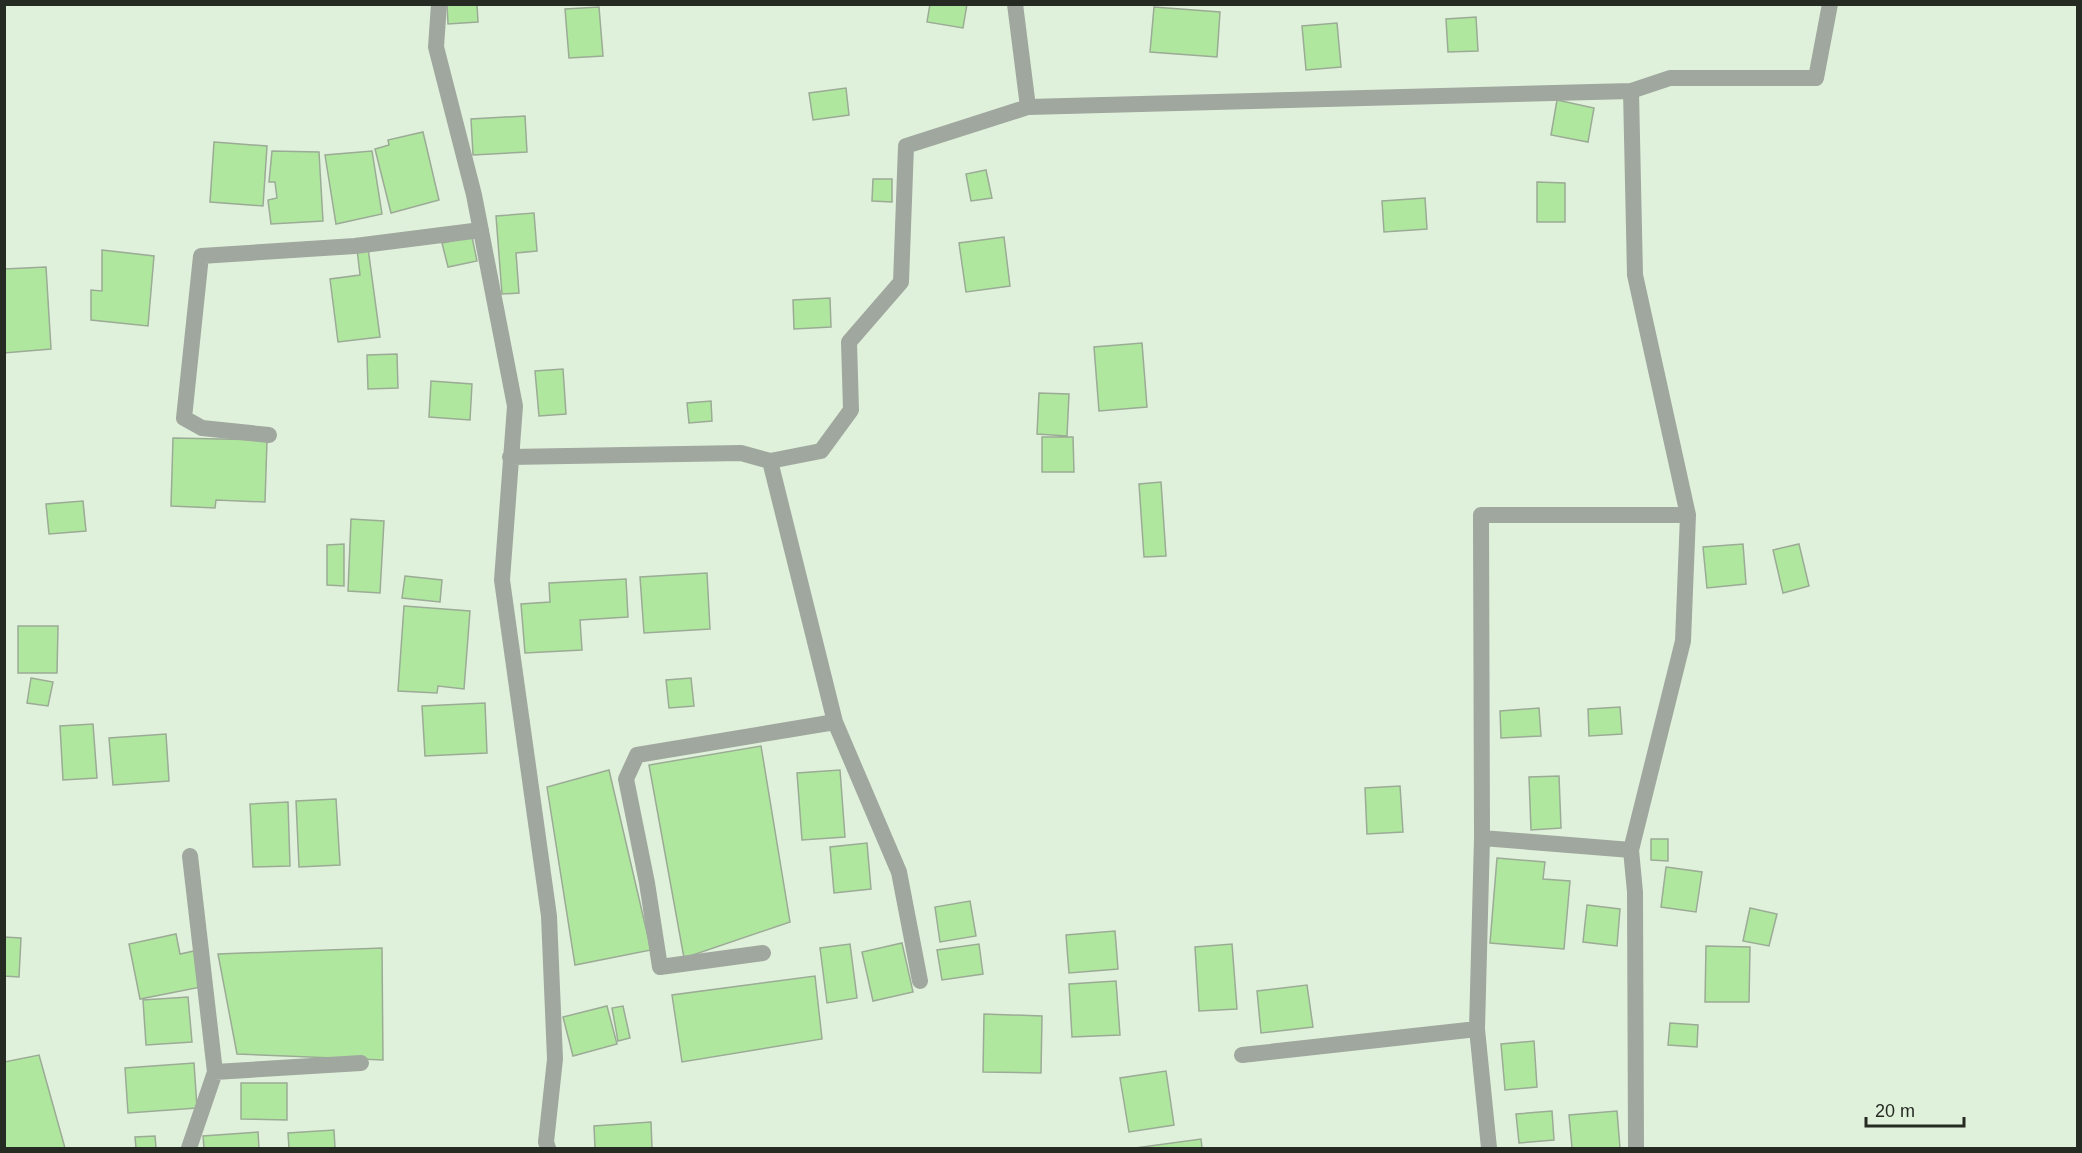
<svg xmlns="http://www.w3.org/2000/svg" width="2082" height="1153" font-family="Arial,sans-serif">
<style>
.building{fill:#b0e79f;stroke:#9bab96;stroke-width:1.5}
.lines{fill:none;stroke-linecap:round;stroke-linejoin:round}
.minor{stroke:#a0a79e;stroke-width:16}
</style>
<rect width="100%" height="100%" fill="#e0f1db"/>
<path class="building" d="M 447,4 L 477,4 L 478,22 L 448,24 Z
M 930,4 L 967,4 L 963,28 L 927,22 Z
M 599,7 L 603,56 L 569,58 L 565,9 Z
M 1154,7 L 1220,12 L 1217,57 L 1150,52 Z
M 1476,17 L 1478,51 L 1448,52 L 1446,19 Z
M 1337,23 L 1341,67 L 1306,70 L 1302,26 Z
M 846,88 L 849,115 L 813,120 L 809,93 Z
M 1557,100 L 1594,108 L 1588,142 L 1551,135 Z
M 525,116 L 527,152 L 473,155 L 471,119 Z
M 423,132 L 439,200 L 391,213 L 375,149 L 389,145 L 388,140 Z
M 214,142 L 267,146 L 263,206 L 210,202 Z
M 272,151 L 319,152 L 323,221 L 271,224 L 268,200 L 277,198 L 275,182 L 269,182 Z
M 372,151 L 382,214 L 336,224 L 325,155 Z
M 986,170 L 992,198 L 971,201 L 966,174 Z
M 873,179 L 892,179 L 892,202 L 872,201 Z
M 1537,182 L 1565,183 L 1565,222 L 1537,222 Z
M 1425,198 L 1427,229 L 1384,232 L 1382,201 Z
M 534,213 L 537,251 L 516,253 L 519,293 L 502,294 L 496,216 Z
M 472,237 L 477,261 L 448,267 L 442,243 Z
M 1004,237 L 1010,286 L 966,292 L 959,243 Z
M 368,248 L 380,337 L 338,342 L 330,279 L 360,275 L 357,249 Z
M 102,250 L 154,256 L 148,326 L 91,320 L 91,290 L 102,291 Z
M 46,267 L 51,349 L 4,353 L 4,269 Z
M 830,298 L 831,327 L 794,329 L 793,300 Z
M 1142,343 L 1147,407 L 1099,411 L 1094,347 Z
M 397,354 L 398,388 L 368,389 L 367,355 Z
M 563,369 L 566,414 L 539,416 L 535,371 Z
M 431,381 L 472,384 L 470,420 L 429,417 Z
M 1039,393 L 1069,394 L 1067,436 L 1037,434 Z
M 711,401 L 712,421 L 689,423 L 687,403 Z
M 1042,437 L 1073,437 L 1074,472 L 1042,472 Z
M 173,438 L 267,440 L 265,502 L 216,500 L 215,508 L 171,506 Z
M 1161,482 L 1166,556 L 1144,557 L 1139,484 Z
M 83,501 L 86,531 L 49,534 L 46,504 Z
M 351,519 L 384,521 L 380,593 L 348,591 Z
M 344,544 L 344,586 L 327,585 L 327,545 Z
M 1743,544 L 1746,584 L 1707,588 L 1703,547 Z
M 1799,544 L 1809,586 L 1783,593 L 1773,550 Z
M 707,573 L 710,629 L 644,633 L 640,577 Z
M 405,576 L 442,580 L 440,602 L 402,598 Z
M 626,579 L 628,617 L 580,620 L 582,650 L 525,653 L 521,604 L 550,602 L 549,583 Z
M 404,606 L 470,611 L 464,689 L 438,686 L 437,693 L 398,691 Z
M 18,626 L 58,626 L 57,673 L 18,673 Z
M 31,678 L 53,682 L 48,706 L 27,703 Z
M 691,678 L 694,706 L 669,708 L 666,680 Z
M 485,703 L 487,753 L 425,756 L 422,706 Z
M 1620,707 L 1622,734 L 1589,736 L 1588,709 Z
M 1539,708 L 1541,736 L 1501,738 L 1500,711 Z
M 93,724 L 97,778 L 63,780 L 60,726 Z
M 166,734 L 169,781 L 113,785 L 109,738 Z
M 761,746 L 790,922 L 684,958 L 649,765 Z
M 609,770 L 651,950 L 575,965 L 547,787 Z
M 840,770 L 845,837 L 802,840 L 797,773 Z
M 1559,776 L 1561,828 L 1531,830 L 1529,777 Z
M 1400,786 L 1403,832 L 1367,834 L 1365,788 Z
M 336,799 L 340,865 L 299,867 L 296,801 Z
M 288,802 L 290,866 L 253,867 L 250,804 Z
M 1651,839 L 1668,839 L 1668,861 L 1651,860 Z
M 867,843 L 871,889 L 834,893 L 830,847 Z
M 1497,858 L 1545,862 L 1543,879 L 1570,881 L 1564,949 L 1490,943 Z
M 1666,867 L 1702,872 L 1696,912 L 1661,907 Z
M 970,901 L 976,936 L 940,942 L 935,907 Z
M 1587,905 L 1620,909 L 1617,946 L 1583,942 Z
M 1750,908 L 1777,914 L 1769,946 L 1743,941 Z
M 1115,931 L 1118,969 L 1069,973 L 1066,935 Z
M 176,934 L 180,954 L 194,951 L 201,987 L 140,999 L 129,944 Z
M 4,937 L 21,938 L 19,977 L 4,976 Z
M 902,943 L 913,992 L 873,1001 L 862,952 Z
M 850,944 L 857,998 L 827,1003 L 820,948 Z
M 979,944 L 983,974 L 942,980 L 937,950 Z
M 1232,944 L 1237,1009 L 1199,1011 L 1195,947 Z
M 1706,946 L 1750,947 L 1749,1002 L 1705,1002 Z
M 382,948 L 383,1060 L 237,1054 L 218,954 Z
M 815,976 L 822,1039 L 682,1062 L 672,995 Z
M 1116,981 L 1120,1035 L 1072,1037 L 1069,984 Z
M 1307,985 L 1313,1027 L 1261,1033 L 1257,991 Z
M 188,997 L 192,1042 L 146,1045 L 143,1000 Z
M 607,1006 L 617,1044 L 573,1056 L 563,1017 Z
M 623,1006 L 630,1038 L 618,1041 L 612,1008 Z
M 984,1014 L 1042,1016 L 1041,1073 L 983,1072 Z
M 1670,1023 L 1698,1025 L 1697,1047 L 1668,1045 Z
M 1534,1041 L 1537,1087 L 1505,1090 L 1501,1044 Z
M 39,1055 L 65,1148 L 4,1148 L 4,1062 Z
M 194,1063 L 197,1108 L 128,1113 L 125,1068 Z
M 1166,1071 L 1174,1125 L 1129,1132 L 1120,1078 Z
M 241,1083 L 287,1083 L 287,1120 L 241,1119 Z
M 1552,1111 L 1554,1140 L 1519,1143 L 1516,1114 Z
M 1617,1111 L 1620,1148 L 1572,1148 L 1569,1115 Z
M 651,1122 L 652,1148 L 595,1148 L 594,1126 Z
M 334,1130 L 335,1148 L 289,1148 L 288,1133 Z
M 258,1132 L 259,1148 L 204,1148 L 203,1136 Z
M 155,1136 L 156,1148 L 136,1148 L 135,1137 Z
M 1201,1139 L 1202,1148 L 1135,1148 Z"/>
<g class="lines">
<path class="minor" d="M 439,4 L 436,47 L 474,195 L 515,406 L 502,580 L 549,916 L 555,1059 L 546,1142 L 548,1148
M 1015,4 L 1028,107
M 269,435 L 202,428 L 184,418 L 201,256 L 355,246 L 481,230
M 510,457 L 741,453 L 770,461 L 821,451 L 851,410 L 849,342 L 901,282 L 906,146 L 1028,107 L 1631,91
M 770,461 L 835,722 L 899,872 L 920,981
M 1482,838 L 1631,850
M 763,953 L 660,967 L 647,883 L 626,779 L 637,755 L 835,722
M 1242,1055 L 1477,1029
M 215,1072 L 361,1063
M 189,1148 L 215,1072 L 190,856
M 1489,1148 L 1477,1029 L 1482,838 L 1481,515 L 1688,515 L 1635,275 L 1631,91 L 1670,78 L 1816,78 L 1830,4
M 1636,1148 L 1635,892 L 1631,850 L 1683,641 L 1688,515"/>
</g>
<rect width="2082" height="1153" fill="none" stroke="#252b23" stroke-width="12"/>
<path d="M1866 1117v9h98v-9" fill="none" stroke="#252b23" stroke-width="3"/>
<text x="1875" y="1117" font-size="18" fill="#252b23" stroke="#e0f1db" stroke-width="4.5" paint-order="stroke">20 m</text>
</svg>
